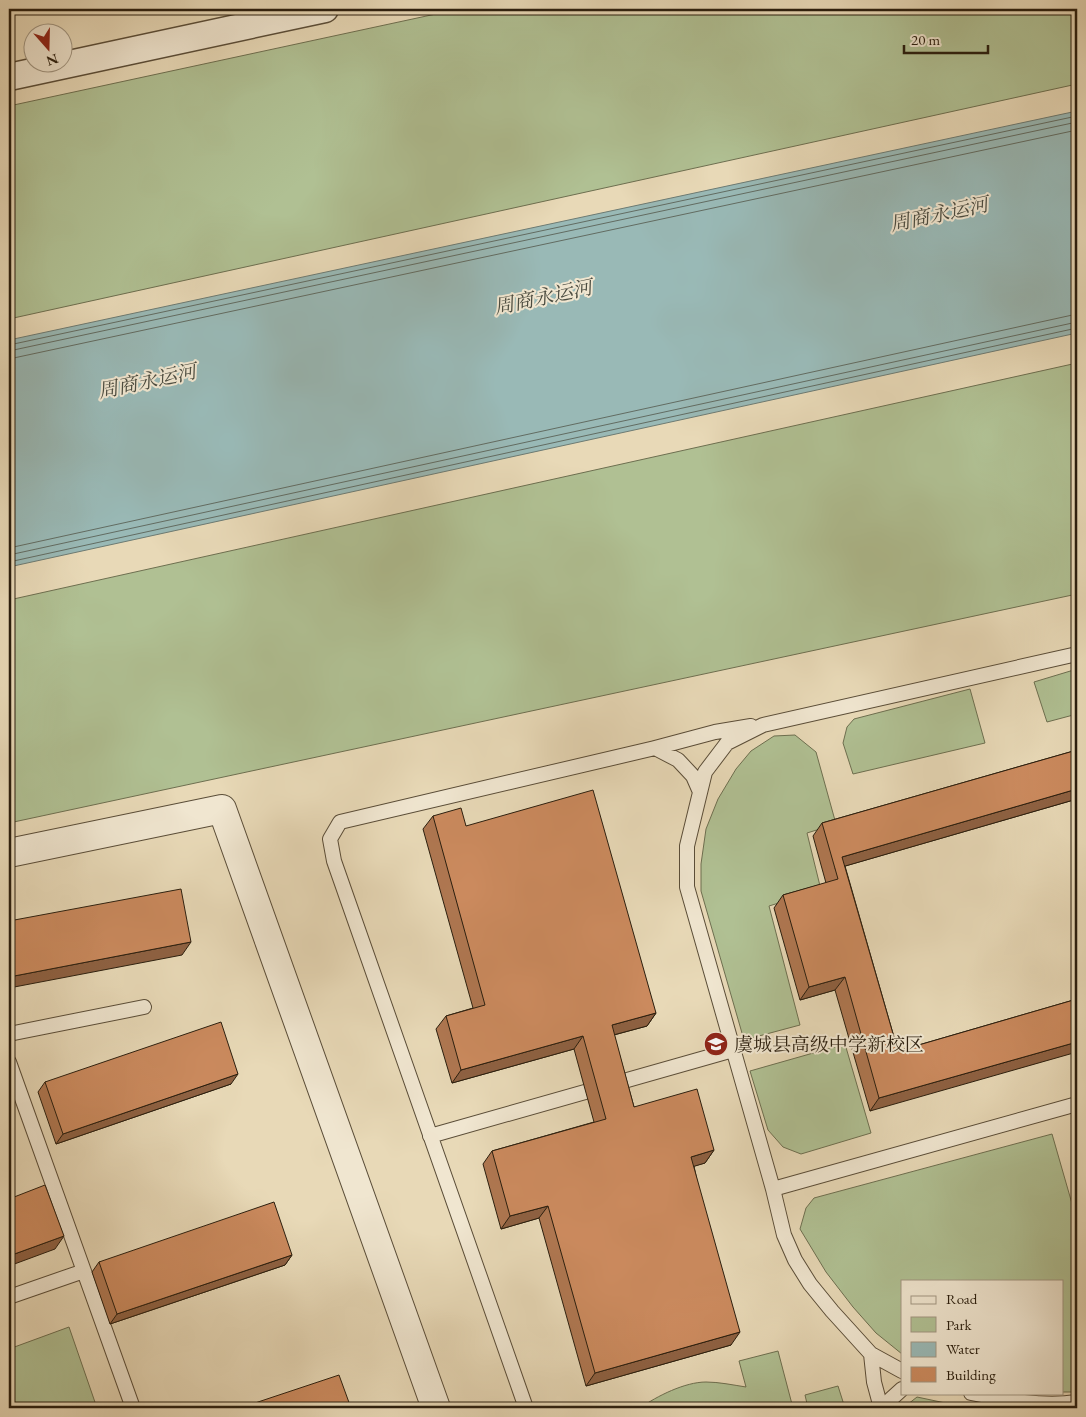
<svg xmlns="http://www.w3.org/2000/svg" width="1086" height="1417" font-family="'EB Garamond','Noto Serif SC',serif">
<style>
.green{fill:#b0c093;stroke:#6d6f50}
.water{fill:#99b9b6;stroke:#6d7b73}
.lines{fill:none;stroke-linecap:round;stroke-linejoin:round}
.shore{stroke:#626c62;stroke-width:1}
.service-casing{stroke:#5a4d38;stroke-width:16}
.minor-casing{stroke:#5a4d38;stroke-width:29}
.tertiary-casing{stroke:#5a4d38;stroke-width:30}
.service{stroke:#f0e6d0;stroke-width:14}
.minor{stroke:#f0e6d0;stroke-width:26}
.tertiary{stroke:#f0e6d0;stroke-width:28}
.wall{fill:#af7751;stroke:#2a1e0e}
.shaded-wall{fill:#8e6142;stroke:#2a1e0e}
.building{fill:#cb8a5e;stroke:#2a1e0e}
.labels{text-anchor:middle;dominant-baseline:central;stroke-width:4;stroke-linejoin:round;paint-order:stroke}
.poi-label{font-size:19px;fill:#2a1e0e;stroke:#f0e6d0;text-anchor:start}
.water-label{font-size:20px;font-style:italic;fill:#4b4c40;stroke:#f0e6d0}
</style>
<rect width="100%" height="100%" fill="#e8d9b7"/>
<filter id="stains"><feTurbulence type="fractalNoise" baseFrequency=".004" numOctaves="4"/><feColorMatrix values="0 0 0 0 .2 0 0 0 0 .09 0 0 0 0 .02 0 0 0 .5 -.17"/></filter>
<radialGradient id="worn" r=".72"><stop offset=".6" stop-color="#630" stop-opacity="0"/><stop offset="1" stop-color="#630" stop-opacity=".3"/></radialGradient>
<path class="green" d="M 459,9 L 1077,9 L 1077,84 L 9,319 L 9,106 Z
M 1077,363 L 1077,594 L 9,823 L 9,600 Z
M 1077,669 L 1077,714 L 1047,722 L 1034,682 Z
M 970,689 L 985,743 L 853,774 L 843,743 L 847,727 L 854,719 Z
M 795,735 L 816,752 L 836,824 L 807,833 L 821,890 L 769,906 L 800,1025 L 744,1040 L 701,891 L 701,864 L 706,829 L 718,799 L 736,769 L 751,751 L 774,736 Z
M 845,1044 L 871,1133 L 801,1154 L 783,1147 L 768,1130 L 750,1071 Z
M 1052,1134 L 1077,1221 L 1077,1392 L 1062,1392 L 1062,1281 L 902,1281 L 902,1354 L 876,1333 L 853,1307 L 826,1272 L 800,1229 L 806,1208 L 814,1198 Z
M 69,1327 L 97,1408 L 9,1408 L 9,1349 Z
M 778,1351 L 793,1408 L 640,1408 C 657,1396 685,1382 706,1382 C 719,1382 733,1385 746,1387 L 739,1361 Z
M 838,1386 L 845,1408 L 808,1408 L 805,1395 Z
M 917,1397 L 969,1408 L 903,1408 Z"/>
<path class="water" d="M 1077,111 L 1077,333 L 9,567 L 9,340 Z"/>
<g class="lines">
<path class="shore" d="M 9,345 L 1077,116
M 9,351 L 1077,122
M 9,359 L 1077,130
M 9,548 L 1077,314
M 9,555 L 1077,322
M 9,562 L 1077,328"/>
<g class="service-casing">
<path id="service" d="M 655,748 L 678,760 L 693,776 L 700,792
M 9,1034 L 144,1007
M 9,1062 L 133,1408
M 430,1136 L 733,1050
M 773,1189 L 1077,1104
M 9,1297 L 84,1271
M 871,1354 L 874,1382 L 881,1408
M 902,1371 L 871,1354 L 832,1311 L 810,1284 L 795,1260 L 784,1235 L 773,1189 L 687,887 L 687,846 L 705,772 L 727,743 L 763,725 L 1077,654
M 971,1393 C 1006,1400 1042,1407 1077,1402
M 526,1408 L 334,861 L 330,839 L 340,822 L 655,748 L 715,732 L 751,726
M 885,1408 L 891,1399 L 902,1389"/>
</g>
<g class="minor-casing">
<path id="minor" d="M 9,77 L 325,9"/>
</g>
<g class="tertiary-casing">
<path id="tertiary" d="M 9,853 L 222,809 L 436,1408"/>
</g>
<use href="#service" class="service"/>
<use href="#minor" class="minor"/>
<use href="#tertiary" class="tertiary"/>
</g>
<path class="wall" d="M 1077,750 L 1077,799 L 845,866 L 898,1051 L 1077,999 L 870,1111 L 835,990 L 800,1000 L 774,908 L 783,895 L 826,883 L 813,836 L 822,823 Z
M 433,816 L 466,826 L 656,1013 L 647,1026 L 614,1035 L 634,1107 L 714,1150 L 705,1163 L 694,1166 L 731,1345 L 586,1386 L 539,1218 L 501,1229 L 483,1164 L 492,1151 L 594,1122 L 574,1049 L 452,1083 L 436,1029 L 446,1016 L 473,1008 L 423,829 Z
M 45,1082 L 231,1084 L 56,1144 L 38,1092 Z
M 292,1255 L 285,1265 L 110,1324 L 92,1272 L 99,1262 Z"/>
<path class="shaded-wall" d="M 1077,789 L 1077,799 L 835,869 L 842,857 Z
M 191,942 L 182,955 L 9,988 L 9,977 Z
M 845,977 L 835,990 L 800,1000 L 809,987 Z
M 656,1013 L 647,1026 L 602,1038 L 612,1025 Z
M 583,1036 L 574,1049 L 452,1083 L 461,1070 Z
M 1077,1042 L 1077,1052 L 870,1111 L 879,1098 Z
M 238,1074 L 231,1084 L 56,1144 L 63,1134 Z
M 714,1150 L 705,1163 L 682,1170 L 691,1157 Z
M 548,1206 L 539,1218 L 501,1229 L 510,1216 Z
M 64,1236 L 55,1249 L 9,1266 L 9,1256 Z
M 292,1255 L 285,1265 L 110,1324 L 117,1314 Z
M 740,1332 L 731,1345 L 586,1386 L 595,1373 Z"/>
<path class="building" d="M 1077,750 L 1077,789 L 842,857 L 898,1051 L 1077,999 L 1077,1042 L 879,1098 L 845,977 L 809,987 L 783,895 L 838,879 L 822,823 Z
M 593,790 L 656,1013 L 612,1025 L 634,1107 L 697,1089 L 714,1150 L 691,1157 L 740,1332 L 595,1373 L 548,1206 L 510,1216 L 492,1151 L 606,1119 L 583,1036 L 461,1070 L 446,1016 L 485,1005 L 433,816 L 461,808 L 466,826 Z
M 181,889 L 191,942 L 9,977 L 9,921 Z
M 221,1022 L 238,1074 L 63,1134 L 45,1082 Z
M 45,1185 L 64,1236 L 9,1256 L 9,1199 Z
M 274,1202 L 292,1255 L 117,1314 L 99,1262 Z
M 339,1375 L 351,1408 L 240,1408 Z"/>
<defs>
<g id="school-disc" transform="scale(1.25)"><circle r="9.5" fill="#8f2418" stroke="#f0e6d0"/><path d="M0-5L7-2L0 1L-7-2ZM-4 1L0 2.5L4 1V4Q0 6-4 4Z" fill="#fff"/></g>
</defs>
<g fill-rule="evenodd">
<use href="#school-disc" x="716" y="1044"/>
</g>
<g class="labels">
<g class="poi-label">
<text x="734" y="1044">虞城县高级中学新校区</text>
</g>
<g class="water-label">
<text transform="translate(939 214) rotate(-12)">周商永运河</text>
<text transform="translate(543 297) rotate(-12)">周商永运河</text>
<text transform="translate(147 381) rotate(-12)">周商永运河</text>
</g>
</g>
<rect width="1086" height="1417" fill="none" stroke="#e8d9b7" stroke-width="30"/>
<rect x="10" y="10" width="1066" height="1397" fill="none" stroke="#2a1e0e" stroke-width="2.5"/>
<rect x="15" y="15" width="1056" height="1387" fill="none" stroke="#2a1e0e"/>
<rect x="901" y="1280" width="162" height="115" fill="#f0e6d0" stroke="#a19682"/>
<rect x="911" y="1296" width="25" height="8" fill="#f0e6d0" stroke="#a19682"/>
<text x="946" y="1304" font-size="15" fill="#2a1e0e">Road</text>
<rect x="911" y="1317" width="25" height="15" fill="#b0c093" stroke="#a19682"/>
<text x="946" y="1330" font-size="15" fill="#2a1e0e">Park</text>
<rect x="911" y="1342" width="25" height="15" fill="#99b9b6" stroke="#a19682"/>
<text x="946" y="1354" font-size="15" fill="#2a1e0e">Water</text>
<rect x="911" y="1367" width="25" height="15" fill="#cb8a5e" stroke="#a19682"/>
<text x="946" y="1380" font-size="15" fill="#2a1e0e">Building</text>
<g transform="translate(48 48) rotate(160)"><circle r="24" fill="#f0e6d0" stroke="#a19682"/>
<path d="M0-4L9 19L0 12L-9 19Z" fill="#8f2418"/>
<text y="-8" font-size="14" font-weight="bold" text-anchor="middle" fill="#2a1e0e">N</text>
</g>
<path d="M904 45v8h84v-8" fill="none" stroke="#2a1e0e" stroke-width="2.5"/>
<text x="911" y="45" font-size="15" fill="#2a1e0e" stroke="#f0e6d0" stroke-width="4" paint-order="stroke">20 m</text>
<rect width="100%" height="100%" filter="url(#stains)"/>
<rect width="100%" height="100%" fill="url(#worn)"/>
</svg>
